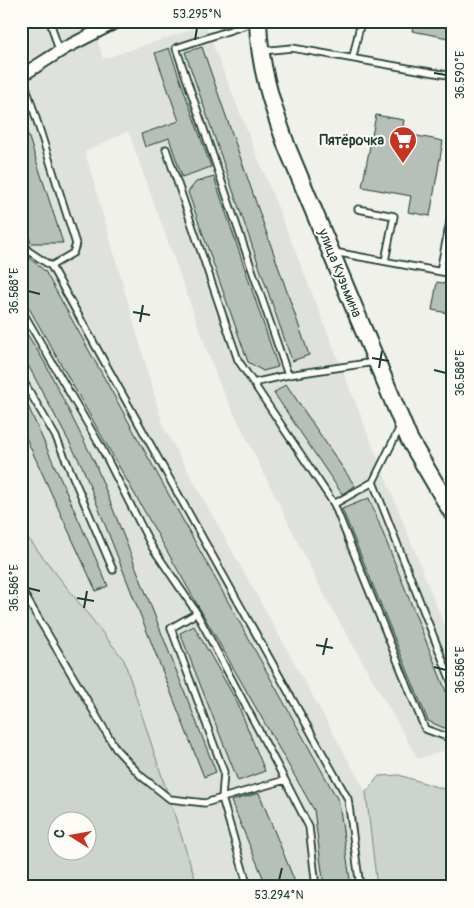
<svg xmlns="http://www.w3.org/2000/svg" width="474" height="908" font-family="Pangolin,sans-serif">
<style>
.built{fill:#dfe2dc}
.green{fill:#cdd3cd;stroke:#768880;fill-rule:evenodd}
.building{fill:#b6bfb8;stroke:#1f3d34}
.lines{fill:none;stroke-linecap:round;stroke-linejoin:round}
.service-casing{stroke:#1f3d34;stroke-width:9}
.minor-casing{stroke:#1f3d34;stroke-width:15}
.secondary-casing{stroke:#1f3d34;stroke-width:20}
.service{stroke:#fdfcf7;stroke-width:5.5}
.minor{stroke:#fdfcf7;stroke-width:11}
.secondary{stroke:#fdfcf7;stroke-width:16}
.ticks{fill:none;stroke:#1f3d34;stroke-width:2}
.labels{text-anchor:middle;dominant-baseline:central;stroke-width:4;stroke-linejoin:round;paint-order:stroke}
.poi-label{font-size:14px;font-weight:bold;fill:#1f3d34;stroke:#fdfcf7;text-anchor:end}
.street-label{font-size:14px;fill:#1f3d34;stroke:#fdfcf7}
.neatline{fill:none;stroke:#1f3d34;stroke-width:2}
.ticks-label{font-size:12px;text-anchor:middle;fill:#1f3d34}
</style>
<rect width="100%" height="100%" fill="#f0f1eb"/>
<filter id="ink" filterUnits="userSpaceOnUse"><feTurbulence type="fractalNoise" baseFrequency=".02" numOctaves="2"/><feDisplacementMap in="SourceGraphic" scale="10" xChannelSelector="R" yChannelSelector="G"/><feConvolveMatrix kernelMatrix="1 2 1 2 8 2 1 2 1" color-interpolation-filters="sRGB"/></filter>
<g filter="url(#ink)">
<path class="built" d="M 21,21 L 92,21 L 103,59 L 205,25 L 453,647 L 453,748 L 418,759 L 324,595 L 218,381 L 128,131 L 85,152 L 164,428 L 366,792 L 377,887 L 198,887 L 124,660 L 21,529 Z"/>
<path class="green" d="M 21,529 L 124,660 L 198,887 L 21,887 ZM 58,820 L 88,820 L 88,850 L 58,850 Z
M 399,775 L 453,792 L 453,887 L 377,887 L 366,792 L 379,776 Z"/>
<path class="building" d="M 405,21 L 453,21 L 453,39 L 412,31 L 414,23 Z
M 202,47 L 309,355 L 292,361 L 185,52 Z
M 169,48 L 211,167 L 182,177 L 169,138 L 145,147 L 141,134 L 179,121 L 155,53 Z
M 21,113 L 63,243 L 31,243 L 21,212 Z
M 376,115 L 404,120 L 402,133 L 443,141 L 430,216 L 408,212 L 411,196 L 362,187 Z
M 451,148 L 453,148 L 453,178 L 446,176 Z
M 214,177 L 278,367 L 263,371 L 248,362 L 188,192 L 196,182 Z
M 29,258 L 45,271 L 339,802 L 351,887 L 324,887 L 314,810 L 21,294 L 21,262 Z
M 437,282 L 453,285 L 453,314 L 432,310 Z
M 21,324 L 45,363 L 95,463 L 216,772 L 204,777 L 82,466 L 21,352 Z
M 286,384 L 355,486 L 342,494 L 274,393 Z
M 21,390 L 108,586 L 96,591 L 21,427 Z
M 369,498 L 453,709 L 453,725 L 444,728 L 428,721 L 342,509 Z
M 194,626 L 237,702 L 265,771 L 238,781 L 180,633 Z
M 259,793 L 297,887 L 267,887 L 231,801 Z"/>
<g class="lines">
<g class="service-casing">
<path id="service" d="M 50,21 L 59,51
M 255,22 L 176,48 L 288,375 L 375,362
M 261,51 L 292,48 L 453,76
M 353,57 L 361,21
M 22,74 L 76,244 L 73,253 L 51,266
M 166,149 L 238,360 L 334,504 L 425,729 L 447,737 L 453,734
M 358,209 L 394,216 L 385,261
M 21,234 L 27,250 L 51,266 L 348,799 L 360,887
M 334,252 L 453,274
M 440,271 L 453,207
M 21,309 L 101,447 L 152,547 L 195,610 L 285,780 L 309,827 L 316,887
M 21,377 L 56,437 L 113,570
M 253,383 L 288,375
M 373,482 L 401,425
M 334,504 L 373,482 L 453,686
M 21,589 L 116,749 L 141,776 L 170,799 L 205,803 L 222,798 L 224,772 L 171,628 L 197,613
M 248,887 L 222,798 L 285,780"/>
</g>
<g class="minor-casing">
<path id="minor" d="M 21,76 L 65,48 L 118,21"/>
</g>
<g class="secondary-casing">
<path id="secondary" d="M 258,21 C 259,66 272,105 287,147 L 409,439 L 453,514"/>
</g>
<use href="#service" class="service"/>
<use href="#minor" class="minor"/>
<use href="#secondary" class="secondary"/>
</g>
</g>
<path class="ticks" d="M 195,40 L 197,28M 434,73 L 446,75M 28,291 L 40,294M 133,312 L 150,315M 140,322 L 143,305M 372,358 L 389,361M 379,368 L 382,351M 434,370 L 446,373M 28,588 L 40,591M 77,598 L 94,601M 84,608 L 87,591M 316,645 L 333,648M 323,655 L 327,638M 434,667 L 446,670M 279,880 L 282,868"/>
<defs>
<g id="supermarket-pin" transform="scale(1.4375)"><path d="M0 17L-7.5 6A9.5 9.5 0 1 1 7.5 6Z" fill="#c8321e" stroke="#fdfcf7"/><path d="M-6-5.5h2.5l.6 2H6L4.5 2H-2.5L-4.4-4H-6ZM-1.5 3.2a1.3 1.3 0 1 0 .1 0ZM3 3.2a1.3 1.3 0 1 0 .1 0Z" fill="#fff"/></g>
</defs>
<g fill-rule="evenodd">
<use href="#supermarket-pin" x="403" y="140"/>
</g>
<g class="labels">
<g class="poi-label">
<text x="384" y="140">Пятёрочка</text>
</g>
<g class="street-label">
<text transform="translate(340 273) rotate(68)">улица Кузьмина</text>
</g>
</g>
<rect width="474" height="908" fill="none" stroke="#fdfcf7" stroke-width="55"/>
<g transform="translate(72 836) rotate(281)"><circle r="24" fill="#fdfcf7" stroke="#a4b0a9"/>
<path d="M0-4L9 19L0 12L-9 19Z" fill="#c8321e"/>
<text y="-8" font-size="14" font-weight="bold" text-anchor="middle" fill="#1f3d34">С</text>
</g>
<rect x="28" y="28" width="418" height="852" class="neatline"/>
<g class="ticks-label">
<text x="197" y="18">53.295°N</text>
<text transform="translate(460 75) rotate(-90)" y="4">36.590°E</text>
<text transform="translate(14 291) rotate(-90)" y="4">36.588°E</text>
<text transform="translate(460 373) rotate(-90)" y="4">36.588°E</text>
<text transform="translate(14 588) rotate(-90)" y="4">36.586°E</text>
<text transform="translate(460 670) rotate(-90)" y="4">36.586°E</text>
<text x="279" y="899">53.294°N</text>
</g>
</svg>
